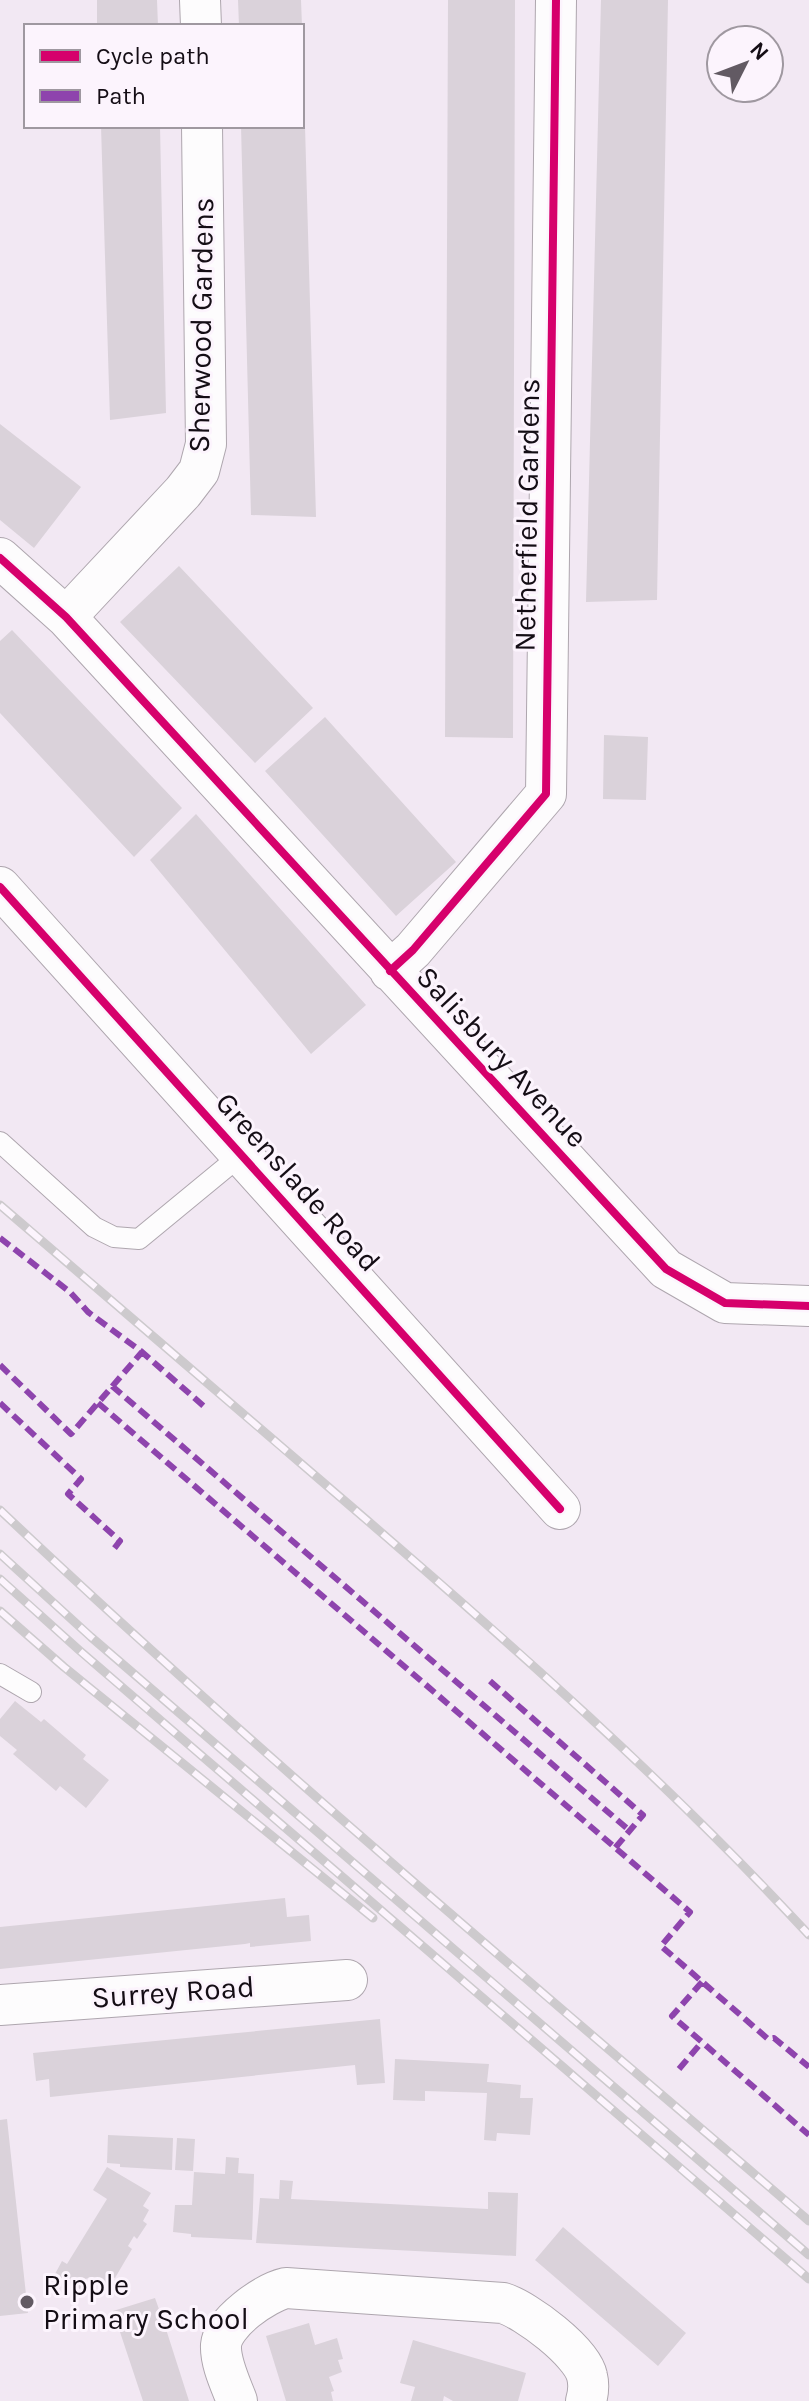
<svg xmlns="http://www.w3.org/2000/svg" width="809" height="2401" font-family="Karla,sans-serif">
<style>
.building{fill:#dad2da}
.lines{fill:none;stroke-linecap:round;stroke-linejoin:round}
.lane-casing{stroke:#aea6ae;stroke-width:22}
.street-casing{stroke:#aea6ae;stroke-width:42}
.lane{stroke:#fdfcfd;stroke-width:20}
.street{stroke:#fdfcfd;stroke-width:40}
.rail-casing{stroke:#cdcacd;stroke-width:9}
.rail{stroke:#fcf4fd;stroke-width:6;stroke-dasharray:18;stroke-linecap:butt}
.quiet{stroke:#8e44ad;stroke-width:6;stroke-dasharray:12 6;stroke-linecap:butt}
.cycleway-casing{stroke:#fcf4fd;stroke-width:13}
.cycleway{stroke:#d6006c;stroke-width:8}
.poi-dot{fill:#625a63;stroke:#fcf4fd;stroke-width:3}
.labels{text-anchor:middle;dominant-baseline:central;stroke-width:6;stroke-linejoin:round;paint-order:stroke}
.street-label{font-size:30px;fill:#140d15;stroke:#fcf4fd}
.poi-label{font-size:30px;fill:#140d15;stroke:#fcf4fd;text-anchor:start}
</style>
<rect width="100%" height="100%" fill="#f2e8f3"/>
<!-- building -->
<path class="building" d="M97,0H157L158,26H97Z
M238,0H301L302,26H239Z
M448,0H515L513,738L445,737Z
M601,0H668L657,600L586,602Z
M101,126H160L166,413L110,420Z
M241,126H305L316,517L251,515Z
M0,424L81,487L34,548L0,520Z
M179,566L313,708L255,763L120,622Z
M12,630L182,808L134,857L0,713V641Z
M325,717L456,862L396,916L265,771Z
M604,735L648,737L646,800L603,799Z
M196,814L366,1005L311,1054L150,860Z
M15,1701L41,1722L44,1719L86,1755L83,1759L109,1780L86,1808L60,1786L56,1791L13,1754L17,1750L0,1736V1719Z
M285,1898L287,1917L309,1915L311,1941L250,1947V1943L245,1944L0,1969V1927Z
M380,2019L385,2083L357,2085L355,2065L50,2097L49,2079L36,2081L33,2053Z
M395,2059L489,2064L487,2082L521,2085L520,2098H533L530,2135L497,2133L496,2141L484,2140L487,2093L425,2091V2101L393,2100Z
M7,2119L28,2313L0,2316V2120Z
M108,2135L173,2138L172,2170L120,2167V2164L107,2163Z
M177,2138L195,2139L193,2171L175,2170Z
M226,2157L239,2158L238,2173L254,2174L252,2240L191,2237V2234L173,2232L175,2205H192L194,2172L225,2174Z
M107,2167L151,2193L143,2206L149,2210L143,2221L147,2224L137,2239L134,2236L128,2246L132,2249L115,2278L111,2276L104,2289L87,2278L80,2289L55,2274L62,2261L67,2264L107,2199L93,2190Z
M280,2180L293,2181L291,2199L488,2209V2192L518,2193L516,2256L256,2243L260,2198L279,2199Z
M563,2227L686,2333L658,2366L535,2260Z
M155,2298L165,2326L189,2401H143L113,2311Z
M309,2323L315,2345L337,2338L343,2359L338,2360L342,2372L329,2377L334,2391L331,2392L333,2401H286L279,2378L266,2336Z
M413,2340L526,2373L518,2401H453L444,2396L443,2401H411L415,2387L400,2383Z"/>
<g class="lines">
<defs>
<path id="lane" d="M0,1142L94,1227L114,1237L139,1239L241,1155
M0,1674L31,1692"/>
<path id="street" d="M200,0L201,26
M0,558L66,617L666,1269L725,1303L809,1306
M66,617L183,492L199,471L206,444L202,126
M0,887L560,1509
M390,971L413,950L546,794L556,0
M0,2005L347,1980
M237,2401C231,2385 220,2363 221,2345C223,2322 265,2293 286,2288L503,2303C526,2310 582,2352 587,2376C589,2384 588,2394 586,2401"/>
</defs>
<!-- lane casing -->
<use href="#lane" class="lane-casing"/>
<!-- street casing -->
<use href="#street" class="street-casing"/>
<!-- lane -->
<use href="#lane" class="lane"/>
<!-- street -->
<use href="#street" class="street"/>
<defs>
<path id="rail" d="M0,1205C118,1306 236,1408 354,1509C512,1645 668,1782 809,1935
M0,1510C261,1757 537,1987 809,2221
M0,1554L91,1637L809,2255
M0,1579L79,1650L809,2279
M0,1611L64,1667L373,1918"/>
</defs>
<!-- rail casing -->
<use href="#rail" class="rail-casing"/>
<!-- rail -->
<use href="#rail" class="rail"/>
<!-- quiet -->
<path class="quiet" d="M0,1238L70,1292L88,1312L142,1352L207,1409
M0,1365L71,1434L142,1352
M112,1386L630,1831
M0,1403L81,1479L68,1494L120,1541L113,1550
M98,1403L690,1912L661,1946L768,2039L774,2038L809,2067
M490,1681L643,1815L615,1848
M702,1982L672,2016L809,2135
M679,2069L702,2042"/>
<defs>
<path id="cycleway" d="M0,558L66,617L666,1269L725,1303L809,1306
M0,887L560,1509
M390,971L413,950L546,794L556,0"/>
</defs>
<!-- cycleway casing -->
<use href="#cycleway" class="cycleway-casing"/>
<!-- cycleway -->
<use href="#cycleway" class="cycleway"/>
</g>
<!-- markers -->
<circle class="poi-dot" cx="27" cy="2302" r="8"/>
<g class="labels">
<!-- street labels -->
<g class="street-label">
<text transform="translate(201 325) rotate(-89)">Sherwood Gardens</text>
<text transform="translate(527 515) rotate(-89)">Netherfield Gardens</text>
<text transform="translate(502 1057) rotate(47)">Salisbury Avenue</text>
<text transform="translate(298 1182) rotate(48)">Greenslade Road</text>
<text transform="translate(173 1992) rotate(-4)">Surrey Road</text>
</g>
<!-- poi labels -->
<g class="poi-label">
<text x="43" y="2285">Ripple<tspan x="43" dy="34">Primary School</tspan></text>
</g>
</g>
<!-- legend -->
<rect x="24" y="24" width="280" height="104" fill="#fcf4fd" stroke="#9f98a0" stroke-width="2"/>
<rect x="40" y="50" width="40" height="12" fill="#d6006c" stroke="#9f98a0" stroke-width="2"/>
<text x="96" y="64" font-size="24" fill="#140d15">Cycle path</text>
<rect x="40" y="90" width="40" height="12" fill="#8e44ad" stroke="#9f98a0" stroke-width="2"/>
<text x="96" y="104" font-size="24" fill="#140d15">Path</text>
<!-- north arrow -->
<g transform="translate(745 64) rotate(48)"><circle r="38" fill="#fcf4fd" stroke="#9f98a0" stroke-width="2"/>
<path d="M0-6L14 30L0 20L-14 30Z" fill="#625a63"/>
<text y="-12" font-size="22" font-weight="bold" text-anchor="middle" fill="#140d15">N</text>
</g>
</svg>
